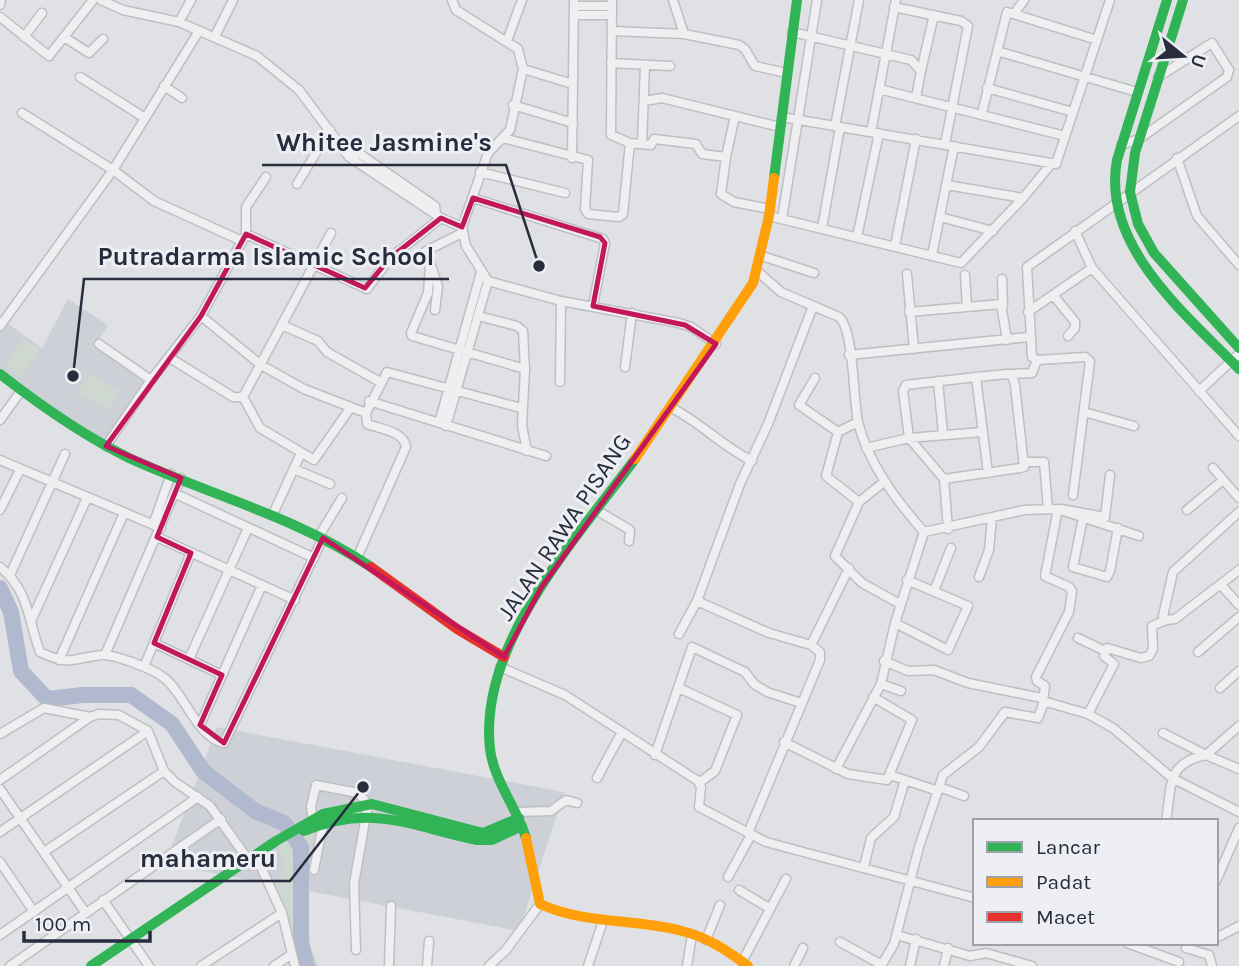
<svg xmlns="http://www.w3.org/2000/svg" width="1239" height="966" font-family="Karla,sans-serif">
<style>
.built{fill:#ced0d7}
.green{fill:#cfd8d0}
.lines{fill:none;stroke-linecap:round;stroke-linejoin:round}
.river{stroke:#b0b9ce;stroke-width:16}
.street-casing{stroke:#bebfc2;stroke-width:11}
.street{stroke:#efeff1;stroke-width:8}
.fast{stroke:#30b455;stroke-width:10}
.slow{stroke:#ff9f0a;stroke-width:10}
.jam{stroke:#e5322d;stroke-width:10}
.marked{fill:none;stroke:#c2185b;stroke-width:5;stroke-linejoin:round}
.labels{text-anchor:middle;dominant-baseline:central;stroke-width:6;stroke-linejoin:round;paint-order:stroke}
.street-label{font-size:24px;fill:#282c3c;stroke:#edeff4}
.leader{fill:none;stroke:#282c3c;stroke-width:2.5}
.callout-dot{fill:#282c3c;stroke:#edeff4;stroke-width:2.5}
.callout-label{font-size:26px;text-anchor:middle;font-weight:bold;fill:#282c3c;stroke:#edeff4;stroke-width:6;stroke-linejoin:round;paint-order:stroke}
</style>
<rect width="100%" height="100%" fill="#e0e1e4"/>
<!-- built -->
<path class="built" d="M68,299L108,325L95,345L147,381L106,445L0,371V327L4,321L42,348Z
M217,727L564,792L519,931L165,864Z"/>
<!-- green -->
<path class="green" d="M24,338L40,349L21,377L5,366Z
M90,374L120,392L108,411L78,393Z
M325,822L314,870L303,874L310,945L319,966H295L272,888L285,871L279,846Z"/>
<g class="lines">
<!-- river -->
<path class="river" d="M0,588L11,612L21,671L47,699L83,695H131L172,724L203,771L255,811L284,823L301,847V943L307,966"/>
<defs>
<path id="street" d="M101,0L123,10L179,22L257,56L299,90L349,157L441,218L462,227
M452,0L456,10L518,49L523,69
M612,0L611,135L630,143L651,145L654,139L696,144L702,154L726,157L721,194L734,202L770,209
M0,5L1,0
M574,6H612
M894,7L961,21L968,26L945,144
M1014,14L1024,0
M574,15H612
M0,17L49,56L93,0
M179,22L191,0
M612,31L684,34L673,0
M792,32L911,60L921,71L916,98
M684,34L739,45L745,49L755,66L787,73
M215,36L233,0
M24,37L42,13
M64,37L89,53L103,39
M507,41L522,0
M997,51L1137,92
M611,63L670,66
M921,71L934,15
M80,77L145,118
M573,84L523,69L510,130L488,153L462,227L466,246L488,281L561,301L679,323L691,327L716,344
M164,86L182,98
M987,88L1073,112
M879,89L1065,136
M644,101L662,98L780,127
M513,105L573,123
M22,113L113,170L154,201L242,241
M982,113L1007,12L1097,40
M782,117L1056,164L1110,0
M835,126L859,0
M871,132L896,0
M503,138L588,160L585,209L588,214L619,217L623,214L630,143
M642,144L645,65
M1121,145L1139,139L1227,77L1229,70L1212,43L1158,77
M344,150L360,154L435,206L436,214
M726,157L735,116
M572,158L574,0
M1177,158L1197,216L1239,265
M480,172L565,193
M297,184L330,130
M947,185L1023,198
M473,198L603,239L605,243L593,306
M769,216L961,263L1023,198L1052,163
M940,217L993,231
M782,219L817,0
M822,228L840,127
M1075,231L1092,268L1239,436
M246,234V207L266,177
M857,237L879,133
M895,246L916,139
M932,255L954,146
M762,256L814,273
M430,265L428,293L411,333L412,336L525,369
M757,271L781,292L839,317C854,329 853,399 858,422C868,463 896,500 924,532L1024,510L1058,509L1139,536
M907,274L914,349
M965,275L967,307
M1002,279L1003,305
M1054,296L1075,322V328L1068,336
M435,310L438,286L426,251L462,233
M909,312L1001,304L1007,340
M1028,312L1092,268
M201,316L261,365L304,389L366,413L387,372L521,408
M478,316L517,326L523,331L525,369L522,425L527,451
M282,325L318,341L327,352L380,382
M0,326L113,170L199,31
M99,344L151,380
M849,355L1029,337
M170,358L233,397H243L331,233
M625,367L632,313
M1010,374L1032,373L1037,360
M815,378L799,405L838,432L858,422
M938,381L943,434
M560,382L561,301
M1199,391L1239,354
M243,397L260,428L314,460L351,407
M369,401L546,456
M672,408C701,423 722,446 752,461
M1084,412L1134,426
M0,420L21,391
M439,423L481,272
M446,426L488,281
M838,432L826,476L859,502
M106,446L151,380L201,316L246,234L367,289L390,258L441,218
M866,448L909,438L982,432
M0,460L161,528
M1024,462H1044L1048,509
M1213,468L1239,498
M294,469L330,484
M944,479L1020,468L1024,467L1015,385L1012,375L1007,374L976,377L988,473
M885,481L859,502L835,556L862,583L900,604
M176,494L314,558
M1073,495L1090,361L1085,357L1038,360L1032,357L1027,267L1239,116
M1058,509L1045,576L1069,587L1072,591L1069,612L1036,677L1037,681L1045,686L1043,701L1088,714L1113,728L1172,778L1239,812
M1061,509L1105,517L1110,475
M0,510L20,470
M1187,510L1223,480
M598,511L630,530L629,541
M1239,512L1173,572L1163,616L1166,620L1175,619L1239,570
M273,514L301,453
M1083,518L1073,567L1107,577L1110,571L1118,528
M153,525L171,474
M948,529L944,479L909,438L903,391L906,385L976,377
M319,536L342,498
M157,537L295,600
M357,558L406,447C404,431 380,429 367,424L366,413
M0,567C29,590 28,620 40,652C71,667 72,658 102,655C114,654 153,669 163,677C185,693 196,737 224,743L323,538
M10,575L65,454
M979,577L989,550L992,518
M907,580L968,606L948,650L895,623L924,532
M1222,586L1239,605
M934,591L951,548
M32,619L87,498
M895,623L881,684L901,691
M679,634L697,601
M1078,638L1105,651
M154,643L222,675
M811,645L769,633L697,601L740,484L768,424L813,306
M1198,652L1239,617
M105,655L181,478
M189,659L248,528
M59,660L124,513
M884,661L908,671L934,670L968,683L1042,698
M144,667L191,553
M500,667L565,695L698,781L701,787L699,807L766,842L975,898
M679,688L737,715L715,771L700,782
M1220,688L1239,671
M1088,714L1114,664L1104,656L1107,648L1141,658L1149,656L1153,649L1152,626L1166,620
M200,725L262,585
M1239,726L1206,755L1239,769
M1163,733L1206,755
M0,734L44,708L90,717
M784,742L848,774L887,780L912,720L873,697
M655,755L692,647L745,672L754,684L767,692L801,703
M836,769L881,684
M890,775L938,791
M597,778L622,732
M0,780L90,717L99,714L119,715L148,731L164,771L175,782L210,806L252,865
M939,787L964,796
M0,789L85,912
M516,812L551,811L566,800L577,803
M313,819L311,807L316,785L358,793L368,804L354,884L356,950
M1166,821C1172,788 1165,763 1206,755
M0,832L148,731
M748,833L820,660V652L811,645L849,568
M44,852L164,771
M256,856L282,913L295,966
M0,862L34,912
M864,867L871,838L894,817L905,780
M314,870L324,819
M728,877L751,835
M1216,881L1239,828
M739,890L769,908
M103,900L149,966
M0,935L198,797
M897,935L970,956L986,953L1032,966
M1216,938L1239,926
M706,940L720,905
M840,942L882,965
M1127,943L1179,962
M1186,948L1209,955L1212,966
M742,962L786,879
M10,966L221,819
M201,966L282,913
M274,966L292,954
M389,966L391,906
M427,966L429,941
M489,966L506,950L540,904
M588,966L602,924
M687,966L692,935
M794,966L803,948
M881,966L894,944L919,847L943,775L979,747L1005,712L1038,718L1044,702
M910,966L916,939
M944,966L948,948"/>
</defs>
<!-- street casing -->
<use href="#street" class="street-casing"/>
<!-- street -->
<use href="#street" class="street"/>
<!-- fast -->
<path class="fast" d="M1167,0L1117,160C1101,246 1186,314 1239,369
M1183,0L1135,153L1130,192L1138,224L1154,253L1239,348
M774,178L797,0
M0,374C41,406 82,435 129,458C210,495 297,517 371,567
M304,831C372,803 410,826 477,840H492L522,826
M526,838C517,808 494,781 490,749C478,644 576,539 635,459
M91,966L276,841L323,814L372,804L483,833L519,818"/>
<!-- slow -->
<path class="slow" d="M635,459L753,283L769,216L774,178
M526,838L540,904C586,925 634,918 682,931C707,937 728,951 748,966"/>
<!-- jam -->
<path class="jam" d="M371,567L457,629L504,657"/>
</g>
<!-- marked area -->
<path class="marked" d="M473,198L600,237L605,243L593,306L685,325L716,344L541,588L504,657L323,538L224,743L200,725L222,675L154,643L191,553L157,537L181,478L106,446L201,316L246,234L365,288L390,258L441,218L462,227Z"/>
<g class="labels">
<!-- street labels -->
<g class="street-label">
<text transform="translate(564 527) rotate(-56)">JALAN RAWA PISANG</text>
</g>
</g>
<!-- callouts -->
<path class="leader" d="M539 266L506 165H262M73 376L84 279H449M363 787L290 881H125"/>
<g class="callout-dot">
<circle cx="539" cy="266" r="7"/>
<circle cx="73" cy="376" r="7"/>
<circle cx="363" cy="787" r="7"/>
</g>
<g class="callout-label">
<text x="384" y="151">Whitee Jasmine's</text>
<text x="266" y="265">Putradarma Islamic School</text>
<text x="208" y="867">mahameru</text>
</g>
<!-- legend -->
<rect x="973" y="819" width="245" height="126" fill="#edeff4" stroke="#9ea1aa" stroke-width="2"/>
<rect x="987" y="842" width="35" height="10" fill="#30b455" stroke="#9ea1aa" stroke-width="2"/>
<text x="1036" y="854" font-size="21" fill="#282c3c">Lancar</text>
<rect x="987" y="877" width="35" height="10" fill="#ff9f0a" stroke="#9ea1aa" stroke-width="2"/>
<text x="1036" y="889" font-size="21" fill="#282c3c">Padat</text>
<rect x="987" y="912" width="35" height="10" fill="#e5322d" stroke="#9ea1aa" stroke-width="2"/>
<text x="1036" y="924" font-size="21" fill="#282c3c">Macet</text>
<!-- north arrow -->
<g transform="translate(1183 56) rotate(108)" stroke="#edeff4" stroke-width="5" paint-order="stroke">
<path d="M0-5L12 26L0 18L-12 26Z" fill="#282c3c"/>
<text y="-10" font-size="19" font-weight="bold" text-anchor="middle" fill="#282c3c">U</text>
</g>
<!-- scale -->
<path d="M24 931v10h126v-10" fill="none" stroke="#282c3c" stroke-width="3.5"/>
<text x="35" y="931" font-size="21" fill="#282c3c" stroke="#edeff4" stroke-width="5" paint-order="stroke">100 m</text>
</svg>
